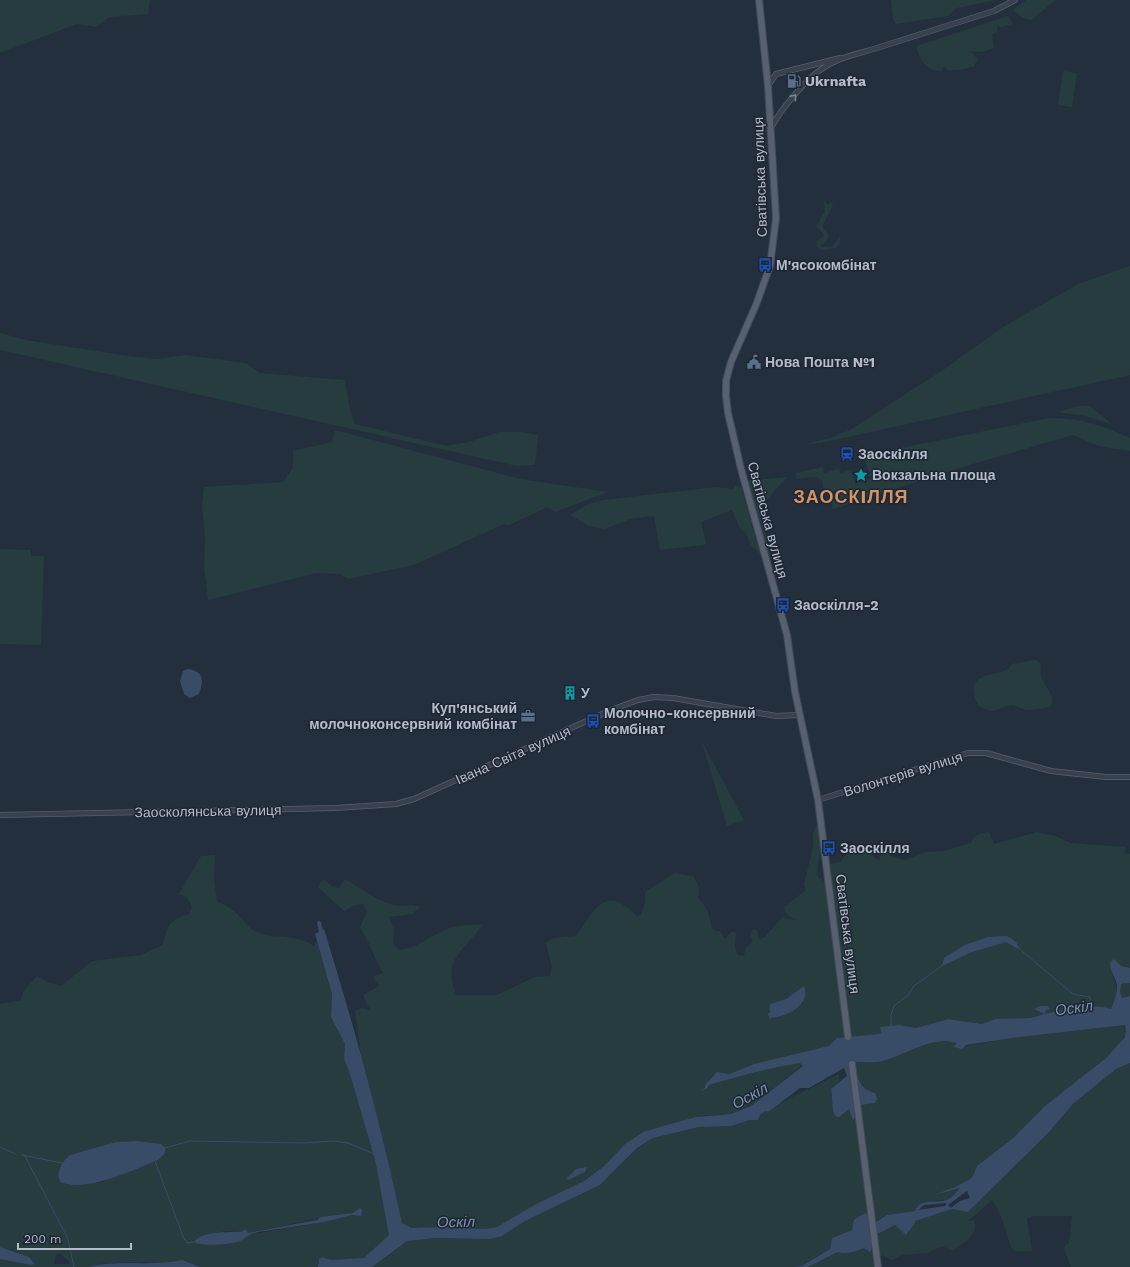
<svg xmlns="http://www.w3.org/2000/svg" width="1130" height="1267" font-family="'Work Sans',sans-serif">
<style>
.green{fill:#263c3f;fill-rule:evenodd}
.water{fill:#394c67;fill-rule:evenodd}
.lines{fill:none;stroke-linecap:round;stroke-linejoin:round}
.stream{stroke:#394c67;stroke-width:1}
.canal{stroke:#394c67;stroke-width:4}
.tertiary-casing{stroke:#565f6c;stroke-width:6}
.primary-casing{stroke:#414a57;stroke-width:8}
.tertiary{stroke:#38414e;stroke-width:4.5}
.primary{stroke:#56606e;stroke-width:6}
.oneway{stroke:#7c8592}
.labels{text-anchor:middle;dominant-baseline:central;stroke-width:3;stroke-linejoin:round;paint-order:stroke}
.poi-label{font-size:14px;font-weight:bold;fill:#b4bcc9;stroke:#1d2633;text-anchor:start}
.street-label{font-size:14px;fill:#b4bcc9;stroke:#1d2633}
.water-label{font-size:15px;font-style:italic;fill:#7c92b1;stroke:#1d2633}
.district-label{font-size:18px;font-weight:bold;letter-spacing:1px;fill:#d59563;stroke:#1d2633}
</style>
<rect width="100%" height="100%" fill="#242f3e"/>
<!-- green -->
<path class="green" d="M0,0H150L148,14L109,17L96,27L77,24L0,53Z
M891,0H996L957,8L948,16L896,24L893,19Z
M1026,0H1056L1031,20L1023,18L1013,10Z
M1008,16L1013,24L1001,27L998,26L997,32L992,34L994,48L983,52L970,51L978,59L974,66L960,70H948L945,66L942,71C927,71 919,60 916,46Z
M1063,71L1077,73L1072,107L1058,105Z
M824,200L828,205L831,202L833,205L822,227L828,233C829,239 826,242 821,245L823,247L833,246L840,236V243L836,248L822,250L816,246L817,241L824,236L823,233L816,227L825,211Z
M1130,266V375L821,443L806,444L830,438L850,430L943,370L1000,329L1078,284Z
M0,333L26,340L128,356L158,359L185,355L246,363L260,373L345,380L350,410L355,424L446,446L469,442L499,432H522L538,435L535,465L517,466L0,350Z
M1079,406H1090L1113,425L1086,416L1058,412Z
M1049,418C1076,417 1106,426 1130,438V451L1098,446L1073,435L959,468L833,509L829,491H824L822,481L817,477L796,479V473L823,467L824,473L839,469L840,473L851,470L855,483L871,479L865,459L891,450Z
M335,430L520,479L608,492L555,512L548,507L509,525L504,524L414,565L348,579L340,574L316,573L208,600L204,566L205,539L202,505L204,487L283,482L293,467V451L332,442Z
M787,477L764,503L762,509L770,558L769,560L746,481Z
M736,485L741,487L760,554L750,544L746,533L739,527L732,510L701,522L706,543L704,545L660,550L654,516L630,519L605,529L589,526L570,515L586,505L603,500L716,487L733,489Z
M0,549L31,550V556H44L41,645L0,644Z
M1036,660C1044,665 1039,670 1041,677C1044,687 1058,696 1050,707C1043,708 1035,710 1028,710C1022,710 1017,705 1011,705C1000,706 998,714 985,709C980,708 977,703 975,698C965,668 1006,679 1012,664Z
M702,742L744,820L727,826Z
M818,822L821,851L817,868L818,877L825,882L839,984L828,870L831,864L840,862C848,852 853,845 866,847L868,853L879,860L882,852L886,850L892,857L905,860L926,852L943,851L971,843C974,834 979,833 989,832L994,844L1037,832L1055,836L1071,843L1126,847L1125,853L1130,854V968L1121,966L1112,974C1118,985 1117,999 1111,1009L1060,1011L1031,1018L995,1019L982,1024L948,1019L916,1028L899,1025L881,1027V1033L878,1034L837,1038L830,1046L754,1064L729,1074H722L714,1078L703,1089L708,1088L709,1085C739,1076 769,1068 800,1063L803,1065L751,1106L731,1114L701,1116L645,1131L626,1143L605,1165L584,1181L537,1204L497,1227L485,1229L452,1227L410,1228L402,1223L383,1139L361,1056L355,1011L362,1008L370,1010L363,995L379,986L373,977L383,973C374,959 370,942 360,927L367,912L363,904L353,906L344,911L318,887L323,879L333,887L339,888L345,879C358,887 378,901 393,905C402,907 411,904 421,907L412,914L389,917L394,930L393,944L399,950C416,949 430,936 445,930C456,925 470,925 482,925C464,952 442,958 456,995H497L535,977L550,976L552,967L546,943L553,938L576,936C595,910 604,883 637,916L641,915L645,903V892L675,873L693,876L699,887L698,898C710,910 708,915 713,930L720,931L725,939L732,931L736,933L735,946L737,955L744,956L745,949L753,941L750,936L752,930H757L759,939L765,937L783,916L786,919L798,920L787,915L784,907L806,890L804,885L813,846V833ZM797,993L784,1014L779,1016L770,1013L773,1003L779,1002Z
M215,855L214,878L217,901C224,905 233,909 238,915C245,921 249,930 259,933C279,940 298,933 315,947V943H317L319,948L332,994L331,1017L345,1044L344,1057L350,1074L374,1154L390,1235L364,1259L331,1260L322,1257L319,1259L318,1267H200L182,1260L170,1263L131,1262L98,1264L88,1267H0V1258L31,1265L35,1263L29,1257L0,1247V1004L21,1000L24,990L37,976L47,982L61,986L92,961L141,955L163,945C167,925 170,920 189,914L192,907L187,897L179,894L201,856ZM137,1141L155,1161L102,1182L67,1185L85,1151L116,1142ZM350,1215L324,1222L248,1235L244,1239L217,1244L201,1236L226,1231L248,1233L320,1218ZM60,1253L70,1263L69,1264H54L56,1255Z
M1122,983H1130V996L1122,998L1120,991Z
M1125,1025L1126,1030L1125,1037L1107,1057L1046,1105L1012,1139L977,1166L973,1176L970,1179L938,1195L961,1188L948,1200L925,1202L915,1211L887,1215L876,1222L861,1105L875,1103V1093C859,1089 857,1077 856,1062C864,1062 872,1064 880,1061C904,1055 931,1036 957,1043L954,1047L956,1048L1011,1038Z
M1130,1063V1267H1071L1064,1249L1066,1245L1069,1243L1072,1216H1032L1027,1219L1032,1251H1015L1011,1248C1008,1237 1000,1208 992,1200L972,1218L969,1219V1221L974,1220C980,1235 963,1242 953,1251L942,1246L927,1253L903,1255L892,1260L879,1254C876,1232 876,1235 895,1225L900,1229L910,1227L915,1223L914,1221L952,1209L968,1212L989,1188L1050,1131L1073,1104L1116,1069Z
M839,1074V1082L831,1089C833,1099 831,1107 835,1116L842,1115L848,1108L854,1120L856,1115L869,1216L853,1225L852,1230L832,1238L830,1249L802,1266L793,1267H372L407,1241L436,1238L490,1239L507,1233L525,1221L600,1185L637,1149L653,1138L699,1127L731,1126L750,1120H758L760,1115L766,1111L768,1112L776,1105Z
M873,1245L874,1267H808L838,1252Z"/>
<!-- water -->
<path class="water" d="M187,669C204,671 204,680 199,694L190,698L184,694L180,681L183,671Z
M324,929C354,1026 381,1124 402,1223L411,1228L441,1227L485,1229L497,1227L536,1204L584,1181L604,1166L626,1143L645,1131L696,1117L731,1114L751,1106L803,1066L800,1063C769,1068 739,1076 709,1085L708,1088L700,1091L705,1088V1085L717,1072L729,1074L754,1064L829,1046L837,1038L878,1034L881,1033L880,1027L899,1025L916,1028L948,1019L982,1024L995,1019L1031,1018L1045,1014L1034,1009L1040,1006H1048L1050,1009L1046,1010L1045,1014C1065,1009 1092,1003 1111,1009C1114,1002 1119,990 1116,981C1114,975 1110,970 1110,963L1114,959L1121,966L1130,968V983H1122L1120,991L1122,998L1130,996V1063L1116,1069L1073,1104L1050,1131L968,1212L952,1209L915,1221V1223L906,1235L895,1225L878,1234L870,1252L864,1248C856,1251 847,1255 838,1252L808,1267H793L802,1266L830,1249L832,1238L852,1230L854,1220L865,1213L876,1222L887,1215L915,1211C921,1196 938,1205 949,1199C953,1197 957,1191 960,1188L932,1196L955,1187L970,1179L973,1176L977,1166L1012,1139L1046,1105L1106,1058L1125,1037L1126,1030L1125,1025L1012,1038L966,1045L962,1049L953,1047L957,1043C930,1035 904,1057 878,1062C870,1063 863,1062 856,1062C856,1076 859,1089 875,1093L877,1099L875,1103L861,1105L853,1121L849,1109L839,1117L835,1116C831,1107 833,1099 831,1089L847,1076L844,1068L809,1088H800L768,1112L766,1111L760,1115L758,1120H750L731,1126L699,1127L653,1138L637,1148L600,1185L525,1221L502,1236L490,1239L436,1238L407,1241L372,1267H318L319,1259L322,1257L331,1260L364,1258L389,1235L375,1160L350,1074L344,1058L345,1044L331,1017L332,994L315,934ZM967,1191L970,1198L960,1201L951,1208L948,1205ZM947,1203L945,1206L918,1210L924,1205Z
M1007,936L1016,942L1020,950L1006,942L972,952L942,966L944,958L965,945L988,937Z
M804,986C812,1005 784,1018 769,1018L768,1014L770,1012V1004L786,999Z
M137,1141L161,1144L165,1148V1153L158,1160C133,1170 86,1193 60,1182L58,1175L62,1163L70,1155L116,1142Z
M587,1167L585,1172L568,1180L567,1178L576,1169Z
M360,1208L362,1210L361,1216L352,1215L324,1222L258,1232C251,1234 249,1235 244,1239C235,1245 203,1247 194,1242C201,1231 229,1232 241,1232L245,1229L248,1233L317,1220L321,1217L353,1213Z
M0,1247L29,1257L35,1264L31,1265L0,1259Z
M182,1260L200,1267H88C119,1259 152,1267 182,1260Z"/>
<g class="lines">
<!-- stream -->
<path class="stream" d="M1016,946L1073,994L1090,997L1091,1007
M891,1026V1015L894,1006L908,995L914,986L943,965
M0,1147L16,1154
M165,1148L190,1141L302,1143L334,1141L348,1143L374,1154
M22,1155L62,1163
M25,1156L68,1239L74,1267
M155,1161L184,1239L188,1243L194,1242"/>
<!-- canal -->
<path class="canal" d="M319,923L322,936"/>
<defs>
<path id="tertiary" d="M768,86L776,74L840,58
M771,128C781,109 805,80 823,68C839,57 862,53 880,47C918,35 956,23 994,11L1015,0
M818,800L968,753H986L1051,771L1106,777H1130
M0,815L336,808L396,804L414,799L611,710L638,700L654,697L673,698L776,716L799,715"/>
<path id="primary" d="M759,0L768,86L776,218L770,266L756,305L731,362L726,381V396L728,413L741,469L787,635L795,692L818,800L848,1037
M852,1064L878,1267"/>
</defs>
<!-- tertiary casing -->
<use href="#tertiary" class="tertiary-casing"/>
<!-- primary casing -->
<use href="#primary" class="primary-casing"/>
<!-- tertiary -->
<use href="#tertiary" class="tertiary"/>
<!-- primary -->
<use href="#primary" class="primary"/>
</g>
<!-- one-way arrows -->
<defs><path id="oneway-chevron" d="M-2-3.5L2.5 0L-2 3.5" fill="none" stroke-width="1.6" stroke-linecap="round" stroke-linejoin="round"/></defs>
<use class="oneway" href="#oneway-chevron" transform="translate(794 97) rotate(-49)"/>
<!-- icons -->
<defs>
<symbol id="fuel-bare" viewBox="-9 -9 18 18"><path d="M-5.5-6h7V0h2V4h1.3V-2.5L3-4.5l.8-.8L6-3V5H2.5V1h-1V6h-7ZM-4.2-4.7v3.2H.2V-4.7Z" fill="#5c6f8a" stroke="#1d2633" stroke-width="2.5" paint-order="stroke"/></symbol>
<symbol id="bus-bare" viewBox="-9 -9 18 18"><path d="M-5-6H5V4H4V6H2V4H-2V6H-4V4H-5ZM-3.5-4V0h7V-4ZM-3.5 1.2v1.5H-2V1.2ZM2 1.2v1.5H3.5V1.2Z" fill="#1a4fb4" stroke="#1d2633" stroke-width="2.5" paint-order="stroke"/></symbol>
<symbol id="civic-bare" viewBox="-9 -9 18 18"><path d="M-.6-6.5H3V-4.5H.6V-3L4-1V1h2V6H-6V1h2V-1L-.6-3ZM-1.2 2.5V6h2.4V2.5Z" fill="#5c6f8a" stroke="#1d2633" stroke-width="2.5" paint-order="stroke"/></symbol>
<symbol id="station-bare" viewBox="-9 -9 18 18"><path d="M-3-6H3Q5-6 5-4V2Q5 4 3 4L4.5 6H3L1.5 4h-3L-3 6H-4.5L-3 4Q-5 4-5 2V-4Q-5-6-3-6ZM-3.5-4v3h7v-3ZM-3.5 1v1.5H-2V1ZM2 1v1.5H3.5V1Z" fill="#1a4fb4" stroke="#1d2633" stroke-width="2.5" paint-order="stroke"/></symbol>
<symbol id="sight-bare" viewBox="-9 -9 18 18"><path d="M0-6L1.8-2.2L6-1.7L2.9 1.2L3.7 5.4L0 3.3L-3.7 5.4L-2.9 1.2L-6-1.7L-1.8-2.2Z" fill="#0f9aa8" stroke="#1d2633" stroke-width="2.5" paint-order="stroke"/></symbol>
<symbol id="building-bare" viewBox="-9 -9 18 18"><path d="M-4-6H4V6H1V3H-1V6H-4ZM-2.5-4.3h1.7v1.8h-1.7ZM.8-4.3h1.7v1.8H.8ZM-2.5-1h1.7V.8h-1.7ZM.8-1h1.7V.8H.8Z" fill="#0f9aa8" stroke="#1d2633" stroke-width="2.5" paint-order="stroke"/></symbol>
<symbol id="office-bare" viewBox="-9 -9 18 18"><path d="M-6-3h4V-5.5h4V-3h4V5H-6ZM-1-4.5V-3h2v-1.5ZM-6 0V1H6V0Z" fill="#5c6f8a" stroke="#1d2633" stroke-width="2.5" paint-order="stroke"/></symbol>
</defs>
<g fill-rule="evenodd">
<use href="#fuel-bare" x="784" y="71" width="20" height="20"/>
<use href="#bus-bare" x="755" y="255" width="20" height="20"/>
<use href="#civic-bare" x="744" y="352" width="20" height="20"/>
<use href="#station-bare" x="837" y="444" width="20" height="20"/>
<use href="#sight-bare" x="851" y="465" width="20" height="20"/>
<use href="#bus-bare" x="773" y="595" width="20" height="20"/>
<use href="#building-bare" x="560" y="683" width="20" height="20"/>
<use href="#office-bare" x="518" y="706" width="20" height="20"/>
<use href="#bus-bare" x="583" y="711" width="20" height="20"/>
<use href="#bus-bare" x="819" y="838" width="20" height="20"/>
</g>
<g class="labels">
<!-- poi labels -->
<g class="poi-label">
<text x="805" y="81">Ukrnafta</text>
<text x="776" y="265">М'ясокомбінат</text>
<text x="765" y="362">Нова Пошта №1</text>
<text x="858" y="454">Заоскiлля</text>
<text x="872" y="475">Вокзальна площа</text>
<text x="794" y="605">Заоскілля-2</text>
<text x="581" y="693">У</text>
<text x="517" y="708" text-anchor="end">Куп'янський<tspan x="517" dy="16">молочноконсервний комбінат</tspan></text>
<text x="604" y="713">Молочно-консервний<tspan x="604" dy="16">комбінат</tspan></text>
<text x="840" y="848">Заоскілля</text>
</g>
<!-- street labels -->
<g class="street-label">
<text transform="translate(760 177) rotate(-92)">Сватівська вулиця</text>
<text transform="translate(768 520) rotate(75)">Сватівська вулиця</text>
<text transform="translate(513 755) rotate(-24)">Івана Світа вулиця</text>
<text transform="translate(903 774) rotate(-17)">Волонтерів вулиця</text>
<text transform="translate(208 811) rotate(-1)">Заосколянська вулиця</text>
<text transform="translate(848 934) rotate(83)">Сватівська вулиця</text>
</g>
<!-- water labels -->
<g class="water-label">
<text transform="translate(1074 1008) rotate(-8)">Оскіл</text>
<text transform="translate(750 1096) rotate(-29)">Оскіл</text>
<text transform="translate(456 1222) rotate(-1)">Оскіл</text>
</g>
<!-- district labels -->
<g class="district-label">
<text x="851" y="496">ЗАОСКIЛЛЯ</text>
</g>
</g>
<!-- scale -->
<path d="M18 1243v6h113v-6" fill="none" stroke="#b4bcc9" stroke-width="2"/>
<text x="24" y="1243" font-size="12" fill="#b4bcc9" stroke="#1d2633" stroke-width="3" paint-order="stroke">200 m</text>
</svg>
